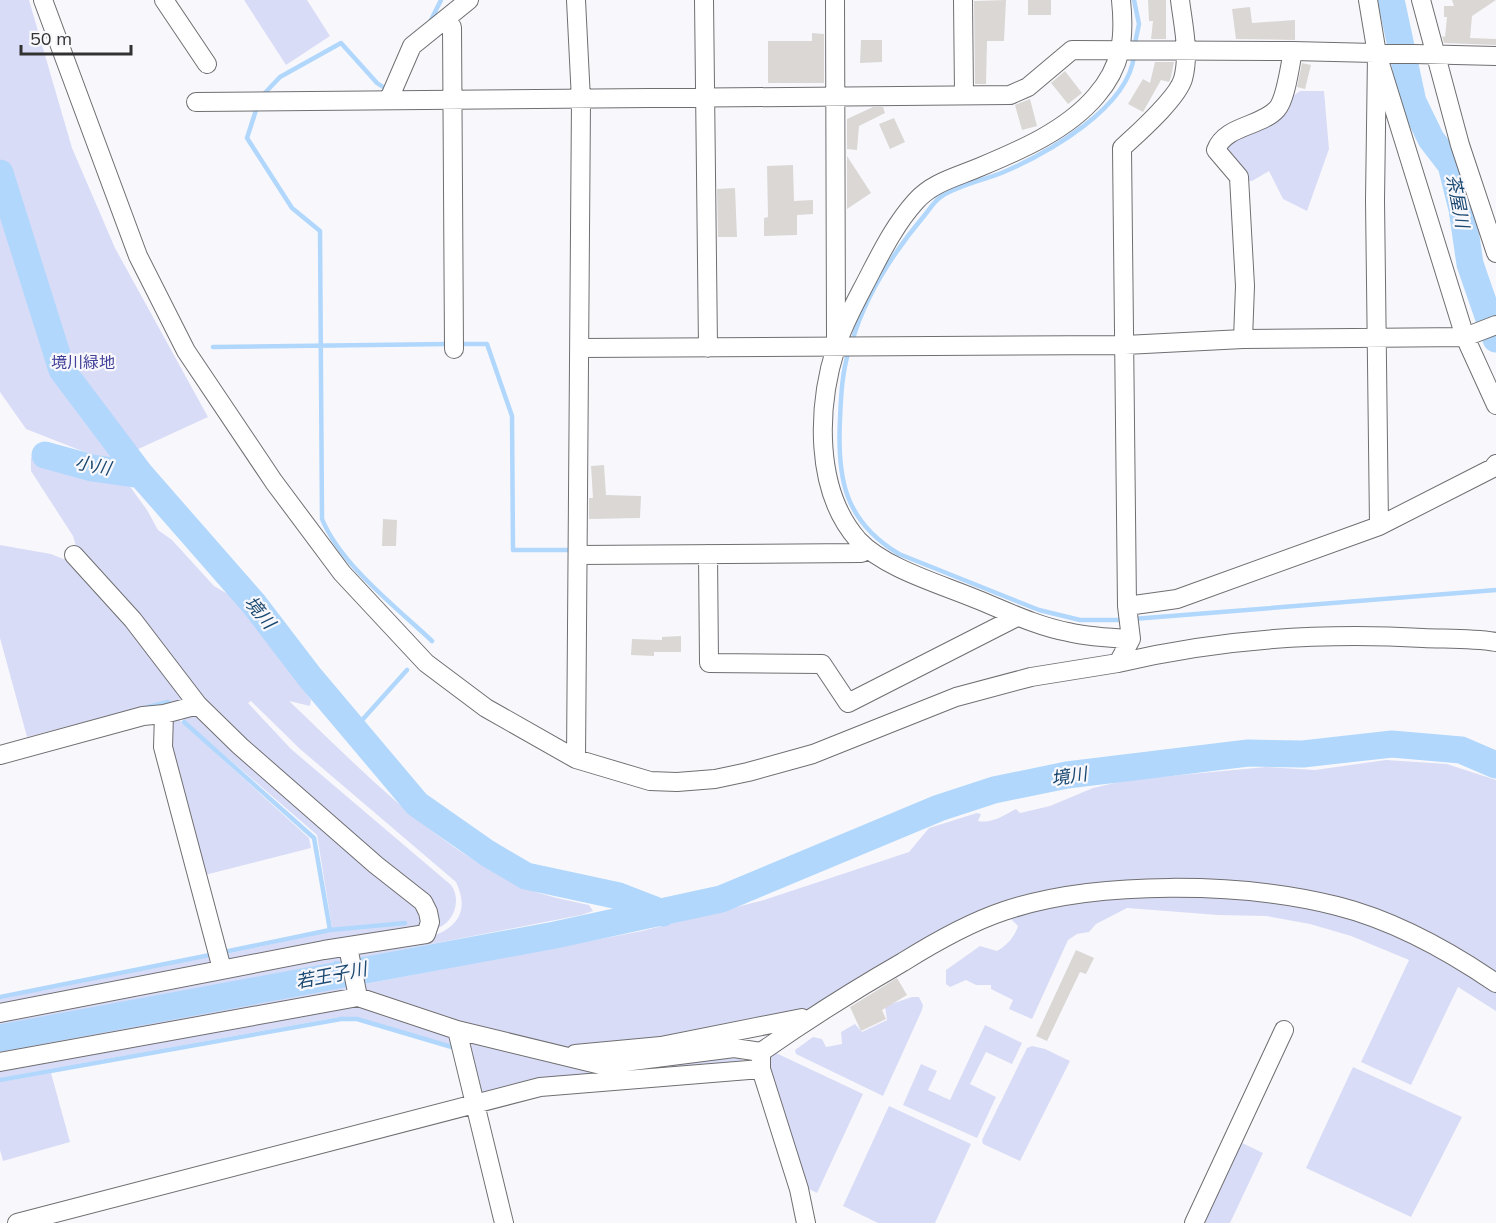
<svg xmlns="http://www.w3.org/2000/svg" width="1496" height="1223" font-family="Mulish,'Noto Sans JP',sans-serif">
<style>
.green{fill:#d9dcf6}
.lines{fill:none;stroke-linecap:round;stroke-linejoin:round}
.stream{stroke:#b1d7fd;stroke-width:4.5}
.river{stroke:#b1d7fd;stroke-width:27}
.building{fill:#dad7d5}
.minor-casing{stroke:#6f6f72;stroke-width:20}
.minor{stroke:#fff;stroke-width:18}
.labels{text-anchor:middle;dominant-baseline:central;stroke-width:4.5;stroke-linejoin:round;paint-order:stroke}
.park-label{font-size:16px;fill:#43419a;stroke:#f8f8fc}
.water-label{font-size:18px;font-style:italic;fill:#1b4971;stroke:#f8f8fc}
</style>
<rect width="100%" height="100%" fill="#f8f8fc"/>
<!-- green -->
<path class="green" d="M0,0H29L72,148L115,248L208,417L110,462L26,429L0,392Z
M244,0H307L330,36L286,65Z
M1300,91H1324L1329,149L1307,211L1283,199L1269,171L1252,181L1244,180L1222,145Z
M31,457L42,462L123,477L147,510L158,530L172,540L214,586L245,604L311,700L310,706L289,701C361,769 432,845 523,887C543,896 567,900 589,905L593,911L581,915L355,959L357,949C395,943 485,944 456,882L300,749L251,701L248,703L291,749L451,885C463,901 452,928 432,929L434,915L225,724L123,598L78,553L73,536L31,471Z
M0,545L51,554L71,562L187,694L185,703L174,706L168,700L27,737L0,638Z
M190,709L425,914L419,930L227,963L222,955L328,932L405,924L406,921L332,928L317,835L185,721L179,713Z
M174,715L309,838L311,848L201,876L166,744Z
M1386,760L1447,764L1496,780V977L1461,954L1282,891L1011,903L814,1010L740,1026L580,1050L517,1041L363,992L360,985L642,931L764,900L909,852L929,828L977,813L981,814L978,821C992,824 1004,815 1016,809L1020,813L1050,806L1093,788L1127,780L1266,767L1315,770Z
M1094,896L1263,897L1375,923L1496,989V1011L1458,987L1411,1085L1361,1062L1409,960L1351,936L1310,924L1266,916L1218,915L1127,908L1096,924L1089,932L1077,934L1068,940L1032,1019L1009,1009L1013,1000L991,989V985H976L966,980L950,987L946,984V970L980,946L997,951C1007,945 1014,938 1018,926L1008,916Z
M343,951L346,962L0,1025V1017Z
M215,956L217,962L0,1009V999Z
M351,986L352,991L0,1057V1051Z
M912,997H919L923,1005L922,1010L883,1096L796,1054L795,1050L813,1037L822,1039L826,1047L842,1044L841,1032L855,1024L862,1032L887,1020L885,1006Z
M349,1003L450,1036L457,1047L357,1017H339L0,1078V1067Z
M985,1025L1022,1043L1012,1064L986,1052L970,1084L996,1097L977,1138L903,1105L921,1064L937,1071L928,1090L950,1100Z
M466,1035L520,1051L738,1056L742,1059L741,1063L483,1096Z
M1032,1046L1045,1049L1070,1061L1020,1161L983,1144L982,1140L1027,1048Z
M776,1053L863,1094L817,1193L803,1186L766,1064L768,1057Z
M1353,1067L1462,1117L1411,1217L1306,1168Z
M51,1073L70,1142L3,1161L0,1150V1082Z
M889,1106L971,1144L935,1223H878L843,1206Z
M1238,1141L1263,1153L1230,1223H1198Z"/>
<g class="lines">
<!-- stream -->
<path class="stream" d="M1134,0L1139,24L1134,48
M430,22L441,0
M262,96L280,77L341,43L377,83L389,91
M257,107L247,138L292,208L320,231L322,519C341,565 396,607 432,641
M852,342C865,296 893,253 924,216C929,210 935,200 942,196C961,184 986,180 1006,171C1049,152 1128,108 1134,56
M457,344H487L512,416L513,550H574
M213,347L449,344
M849,350C842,373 841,395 840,419C837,478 844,521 899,554L1039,610L1080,620H1124
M1133,619L1496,590
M148,707L168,702L170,704
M184,722L314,838L330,930
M355,728L407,670
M224,952L330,930L405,923
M336,963L338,975
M0,997L210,955
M0,1080L341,1019H357L455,1048"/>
<!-- river -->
<path class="river" d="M1391,0L1413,102L1431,139L1451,165L1462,209L1470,264L1496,339
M0,173L62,370L141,475L254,604L309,676L417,804L487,853L526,876L619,896L663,913
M45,455L92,468L141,475
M0,1038L555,935L721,899L939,808L994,790L1067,775L1248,753L1303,754L1392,744L1461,750L1496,765"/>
</g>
<!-- building -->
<path class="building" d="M1006,0L1004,41H987L986,84H975L974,1Z
M1028,0H1051V15H1028Z
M1148,0H1166V39H1151L1153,21H1149Z
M1452,0H1496L1472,16L1470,38L1496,39V45L1444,43L1442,36L1445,37L1447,17H1444V6H1454Z
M1250,7L1252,23L1295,20V40L1236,39L1232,9Z
M812,33L824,34V83H768V41H812Z
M861,40H882V62L860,63Z
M1155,62H1174L1171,77L1169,82L1161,80L1143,112L1128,104L1143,79L1150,83Z
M1302,63L1311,65L1305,89L1297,87Z
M1065,71L1082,93L1068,104L1051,83Z
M1030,99L1037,126L1022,130L1015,105Z
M873,107H883L885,113L859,126L857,150L847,149V119Z
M894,118L905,142L890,149L879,124Z
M847,156L871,193L847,209Z
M793,165L794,201L813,200V214L797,215V235L764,236V218L768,217L767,166Z
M735,188L737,237H718L717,189Z
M604,465L606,495L641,496L640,518L589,519V498H593L591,466Z
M383,519L397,520L396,546H382Z
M681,636V652H654V656L631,655L632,639L662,640V637Z
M1076,950L1094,958L1086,974L1080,972L1047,1041L1036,1036Z
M897,978L907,995L882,1010L886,1019L861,1031L850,1007Z"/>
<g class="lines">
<defs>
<path id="minor" d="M43,0L138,256L186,351L274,482L342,573L426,663L486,708L576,759L650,781L677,782L715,779L748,772L813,754L956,697L1031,677L1118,663L1131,639L1127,606L1122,148C1138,133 1177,99 1183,79C1190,53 1183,25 1180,0
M164,0L207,64
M576,0L581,100L576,759
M704,0L708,348
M835,0L836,338
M963,0L964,93
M1121,0C1125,38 1122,66 1096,96C1067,130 1021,150 980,167C957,177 933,182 916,201C897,222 884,247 871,272C859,296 844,321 836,347C817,407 814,490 858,540C884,568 940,584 976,599C1006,611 1036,626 1068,632C1089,637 1110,638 1131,639
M1368,0L1377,54L1465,337L1496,405
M1421,0L1460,145L1496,253
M452,27L454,349
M1377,54L1375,200L1379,526
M389,99L412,46L469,0
M196,102L1010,95L1028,87L1072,50L1293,51L1496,56
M1243,339L1245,286L1239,177L1216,150C1225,125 1261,127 1277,109C1286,99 1290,65 1293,51
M581,348L1125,345L1243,339L1465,337L1496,325
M708,554L709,663L822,664L848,703L1017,617
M578,555L861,553L868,550
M1127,606L1177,599L1379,526L1493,468L1496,464
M1118,663C1219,639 1319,632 1423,638C1447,639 1472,638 1496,642
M164,714L163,747L222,969
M0,755L143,716L164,714L198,705
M348,947L358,997L457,1030L504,1223
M0,1013L324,950L426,934L430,922L428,912L423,902L376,865L240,746L198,705L133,620L74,555
M457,1030L601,1065L734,1048L761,1052C807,1020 854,990 903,962C935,942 968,923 1004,911C1096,880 1243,882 1337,906C1393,920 1449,951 1496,983
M575,1054L661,1046L802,1018
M761,1057V1069L799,1189L806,1223
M0,1062L358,997
M17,1223L540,1087L761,1069
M1194,1223L1284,1030"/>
</defs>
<!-- minor casing -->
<use href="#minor" class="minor-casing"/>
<!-- minor -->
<use href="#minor" class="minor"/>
</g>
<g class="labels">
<!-- park labels -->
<g class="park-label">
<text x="83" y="362">境川緑地</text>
</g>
<!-- water labels -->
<g class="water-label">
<text transform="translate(1458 201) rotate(79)">茶屋川</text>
<text transform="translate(93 465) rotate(11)">小川</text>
<text transform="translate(260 612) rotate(50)">境川</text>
<text transform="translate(1069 776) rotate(-9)">境川</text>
<text transform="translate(331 975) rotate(-11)">若王子川</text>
</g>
</g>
<!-- scale -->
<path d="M21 45v9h110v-9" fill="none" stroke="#323233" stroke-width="3"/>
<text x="30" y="45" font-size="18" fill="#323233" stroke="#f8f8fc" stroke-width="4.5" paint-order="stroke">50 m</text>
</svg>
